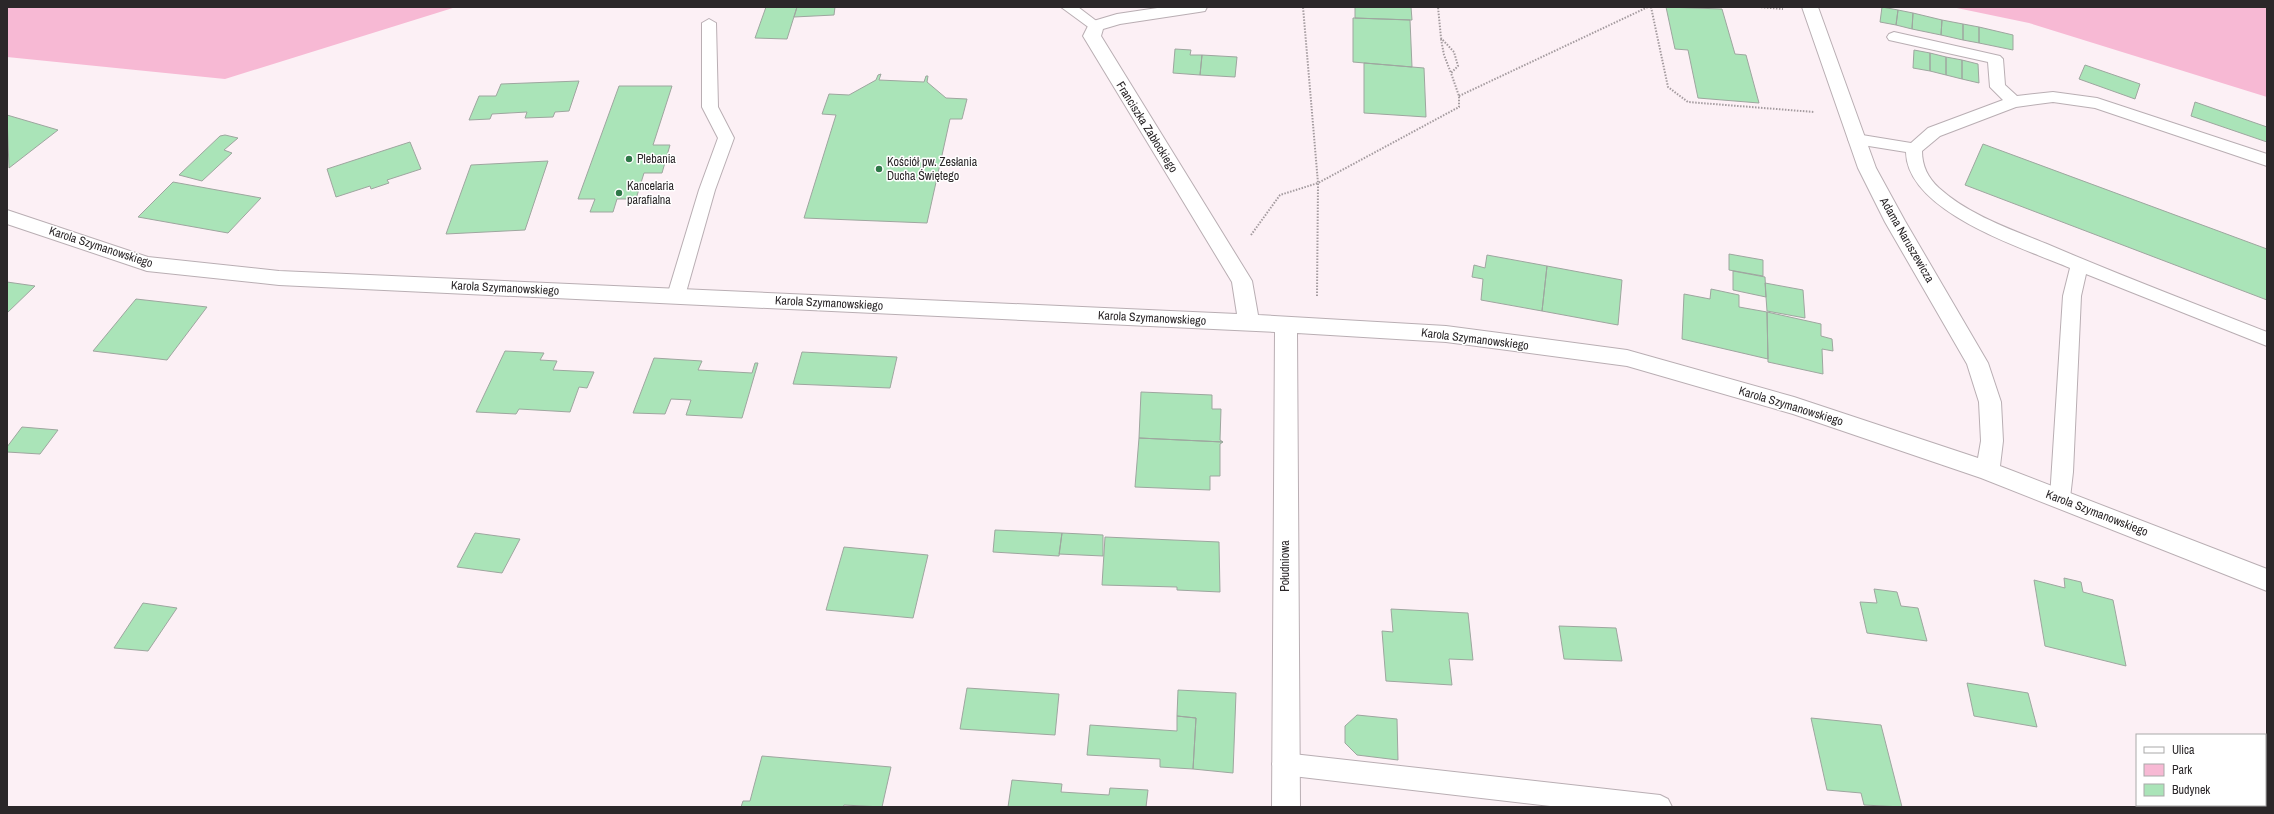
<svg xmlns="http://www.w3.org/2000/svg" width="2274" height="814" font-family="'Archivo Narrow',sans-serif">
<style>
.green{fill:#f7b9d4}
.building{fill:#aae4b8;stroke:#9ea69f}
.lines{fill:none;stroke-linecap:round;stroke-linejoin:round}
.lane-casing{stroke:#b9aeb3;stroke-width:2}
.street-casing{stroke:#b9aeb3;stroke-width:2}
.path{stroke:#a49b9f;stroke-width:2;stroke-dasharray:1.5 1.5;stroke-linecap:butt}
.lane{fill:#fff;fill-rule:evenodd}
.street{fill:#fff;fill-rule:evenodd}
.poi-dot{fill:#2e7847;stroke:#fff;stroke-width:1.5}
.labels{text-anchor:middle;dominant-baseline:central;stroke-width:3;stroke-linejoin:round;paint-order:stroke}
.street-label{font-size:12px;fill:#2b2729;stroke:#fff}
.poi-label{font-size:12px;fill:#2b2729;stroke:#fff;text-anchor:start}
</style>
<rect width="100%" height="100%" fill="#fcf0f5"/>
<!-- green -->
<path class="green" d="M7,7H456L225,79L7,57Z
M1952,7H2267V97L2029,23Z"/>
<!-- building -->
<path class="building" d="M766,7H797L787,39L755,38Z
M797,7H835L834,15L794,17Z
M1355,7H1411L1412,20L1355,18Z
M1666,7L1722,9L1735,54L1746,55L1759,103L1698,98L1688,50L1675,49Z
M1882,7L1898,10L1896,25L1880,22Z
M1898,10L1913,13L1912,29L1896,25Z
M1913,13L1942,20L1941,35L1912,29Z
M1353,18L1410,20L1412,67L1353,62Z
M1942,20L1963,24V40L1941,35Z
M1963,24L1979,27V43L1963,40Z
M1979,27L2013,35V50L1979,43Z
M1175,49L1191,50L1190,55H1202L1200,75L1173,73Z
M1914,50L1930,53V71L1913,68Z
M1930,53L1946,57V75L1930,71Z
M1202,55L1237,57L1235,77L1200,75Z
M1946,57L1962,60V79L1946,75Z
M1962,60L1978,64L1979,83L1962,79Z
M1364,63L1424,68L1426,117L1364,113Z
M2085,65L2140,84L2135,99L2079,79Z
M881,74L879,80L924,82L926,76H928L927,82L946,98L967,99L962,119H950L927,223L804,218L836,115L822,114L829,94L849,95L876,80L878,75Z
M579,81L569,111L555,112L553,117L525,118L527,112L492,114L490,119L469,120L479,96H496L501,84Z
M619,86H672L653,145H670L662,173H644L636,199H617L613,212H590L595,199H578Z
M2195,102L2267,127V142L2191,116Z
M7,115L58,130L9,168Z
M225,135L238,138L224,150L232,153L202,181L179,175L220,136Z
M410,142L421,169L387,180L389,183L371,189L370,186L336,197L327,169Z
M1983,144L2267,249V300L1965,185Z
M548,161L525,230L446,234L471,165Z
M173,182L261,198L228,233L138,217Z
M1729,254L1763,260V276L1729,270Z
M1487,255L1547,266L1542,311L1481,300L1483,279L1472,277L1474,265L1485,268Z
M1547,266L1622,280L1618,325L1542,311Z
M1733,271L1765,277L1766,297L1733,290Z
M7,282L35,286L7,313Z
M1765,283L1803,290L1805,318L1767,311Z
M1711,289L1739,295V307L1767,312L1768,359L1682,339L1684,294L1710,299Z
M136,299L207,307L167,360L93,351Z
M1767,312L1821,324V336L1832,339L1833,351L1822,349L1823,374L1768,362Z
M505,351L544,353L540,360L557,361L553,370L594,372L587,388L579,387L570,412L519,409L516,414L476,412Z
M802,352L897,357L890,388L793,384Z
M654,358L702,361L698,370L752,373L755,363H758L742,418L686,415L691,400L671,399L665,414L633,413Z
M1141,392L1212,395V409H1221L1220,440L1223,442L1139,438Z
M22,427L58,430L40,454L7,452V447Z
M1139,438L1223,442L1220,444V476H1210V490L1135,487Z
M995,530L1062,533L1059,556L993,552Z
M475,533L520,539L502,573L457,567Z
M1062,533L1103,535V556L1059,554Z
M1105,537L1219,542L1220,592L1177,590V587L1102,585Z
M844,547L928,555L913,618L826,610Z
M2064,578L2081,582L2083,592L2113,600L2126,666L2045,646L2034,580L2065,588Z
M1874,589L1897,592L1901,606L1918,608L1927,641L1867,633L1860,602L1877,603Z
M143,603L177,608L148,651L114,648Z
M1391,609L1468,613L1473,660L1449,659L1452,685L1386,681L1382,631L1393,632Z
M1559,626L1616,628L1622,661L1564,659Z
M1967,683L2028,693L2037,727L1974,716Z
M967,688L1059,694L1055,735L960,729Z
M1178,690L1236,693L1233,773L1193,769L1196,718L1177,716Z
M1357,715L1397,719L1398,760L1357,755L1345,743V726Z
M1177,716L1196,718L1193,769L1160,767V759L1087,755L1090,725L1177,731Z
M1811,718L1881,725L1902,807L1864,805L1861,793L1827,790Z
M762,756L891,767L882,807L844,805L843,807H741L743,801H750Z
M1012,780L1062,784L1061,792L1109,795L1110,788L1148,790L1146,807H1008Z"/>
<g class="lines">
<defs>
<path id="lane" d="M1061,7H1078L1103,26L1101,29H1091Z
M709,19L716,23L718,107L734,138L715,190L685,296L682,301L676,303L670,301L667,296L699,190L718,138L702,107V23Z
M1894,32L2000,56L2003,59L2005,85L2017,96L2053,92L2097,98L2267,154V166L2095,108L2053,102L2016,107L1940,136L1922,151C1922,166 1928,178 1939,188C1969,215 2010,229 2047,244C2119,275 2193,303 2267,332V346L2086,274L2081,296L2073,472L2070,498L2067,504L2060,506L2053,504L2050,498L2063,296L2070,268C2023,248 1907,212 1906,152L1850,143L1848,139L1850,135L1856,134L1911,143L1928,128L2003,100L1990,87L1988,62L1889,40L1887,37L1889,34Z
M1284,753L1660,795L1668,799L1672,807H1559L1284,775L1276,772L1272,764L1276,756Z"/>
<path id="street" d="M1164,7H1207L1205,11L1199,12L1120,24L1103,29L1101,36L1249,276L1252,281L1258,315L1446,326L1627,350L1794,397L1978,458L1981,441L1979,402L1967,364L1885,222L1858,168L1802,7H1818L1876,168L1905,221L1988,363L2001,402L2003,441L2000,466L2267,569V591L1981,478L1793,414L1627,366L1446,342L1297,333L1300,807H1272L1275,332L279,285L147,271L7,224V210L148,257L279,271L1237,314L1232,282L1083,36L1090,22L1117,14Z"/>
</defs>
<!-- lane casing -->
<use href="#lane" class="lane-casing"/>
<!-- street casing -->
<use href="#street" class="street-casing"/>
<!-- path -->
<path class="path" d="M1651,7L1668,87L1688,102L1814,112
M1758,7L1783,9
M1441,39L1444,55L1451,73
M1459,96L1648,7
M1251,235L1280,195L1318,183L1303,7
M1317,296L1318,183L1459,107V96L1451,73L1458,66L1454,52L1441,38L1438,7"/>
<!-- lane -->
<use href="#lane" class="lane"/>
<!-- street -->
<use href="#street" class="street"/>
</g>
<!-- markers -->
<g class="poi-dot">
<circle cx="629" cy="159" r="4"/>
<circle cx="879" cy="169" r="4"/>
<circle cx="619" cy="193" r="4"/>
</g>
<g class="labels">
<!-- street labels -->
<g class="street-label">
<text transform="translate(1147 127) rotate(58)">Franciszka Zabłockiego</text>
<text transform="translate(1907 240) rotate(60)">Adama Naruszewicza</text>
<text transform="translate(101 247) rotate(18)">Karola Szymanowskiego</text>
<text transform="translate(505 288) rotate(3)">Karola Szymanowskiego</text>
<text transform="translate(829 303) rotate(3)">Karola Szymanowskiego</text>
<text transform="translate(1152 318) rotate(3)">Karola Szymanowskiego</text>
<text transform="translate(1475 339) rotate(7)">Karola Szymanowskiego</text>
<text transform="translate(1791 406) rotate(17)">Karola Szymanowskiego</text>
<text transform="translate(2097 513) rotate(21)">Karola Szymanowskiego</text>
<text transform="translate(1285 566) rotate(-90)">Południowa</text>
</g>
<!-- poi labels -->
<g class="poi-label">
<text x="637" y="159">Plebania</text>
<text x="887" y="162">Kościół pw. Zesłania<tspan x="887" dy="14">Ducha Świętego</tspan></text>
<text x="627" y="186">Kancelaria<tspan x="627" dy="14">parafialna</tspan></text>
</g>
</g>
<!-- border -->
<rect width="2274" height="814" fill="none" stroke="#2b2729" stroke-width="16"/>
<!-- legend -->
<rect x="2136" y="734" width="130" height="72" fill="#ffffff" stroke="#aaa9a9"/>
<rect x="2144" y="747" width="20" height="6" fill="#ffffff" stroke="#aaa9a9"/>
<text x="2172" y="754" font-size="12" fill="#2b2729">Ulica</text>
<rect x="2144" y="764" width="20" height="12" fill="#f7b9d4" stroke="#aaa9a9"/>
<text x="2172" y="774" font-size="12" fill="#2b2729">Park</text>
<rect x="2144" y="784" width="20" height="12" fill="#aae4b8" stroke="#aaa9a9"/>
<text x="2172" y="794" font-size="12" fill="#2b2729">Budynek</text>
</svg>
